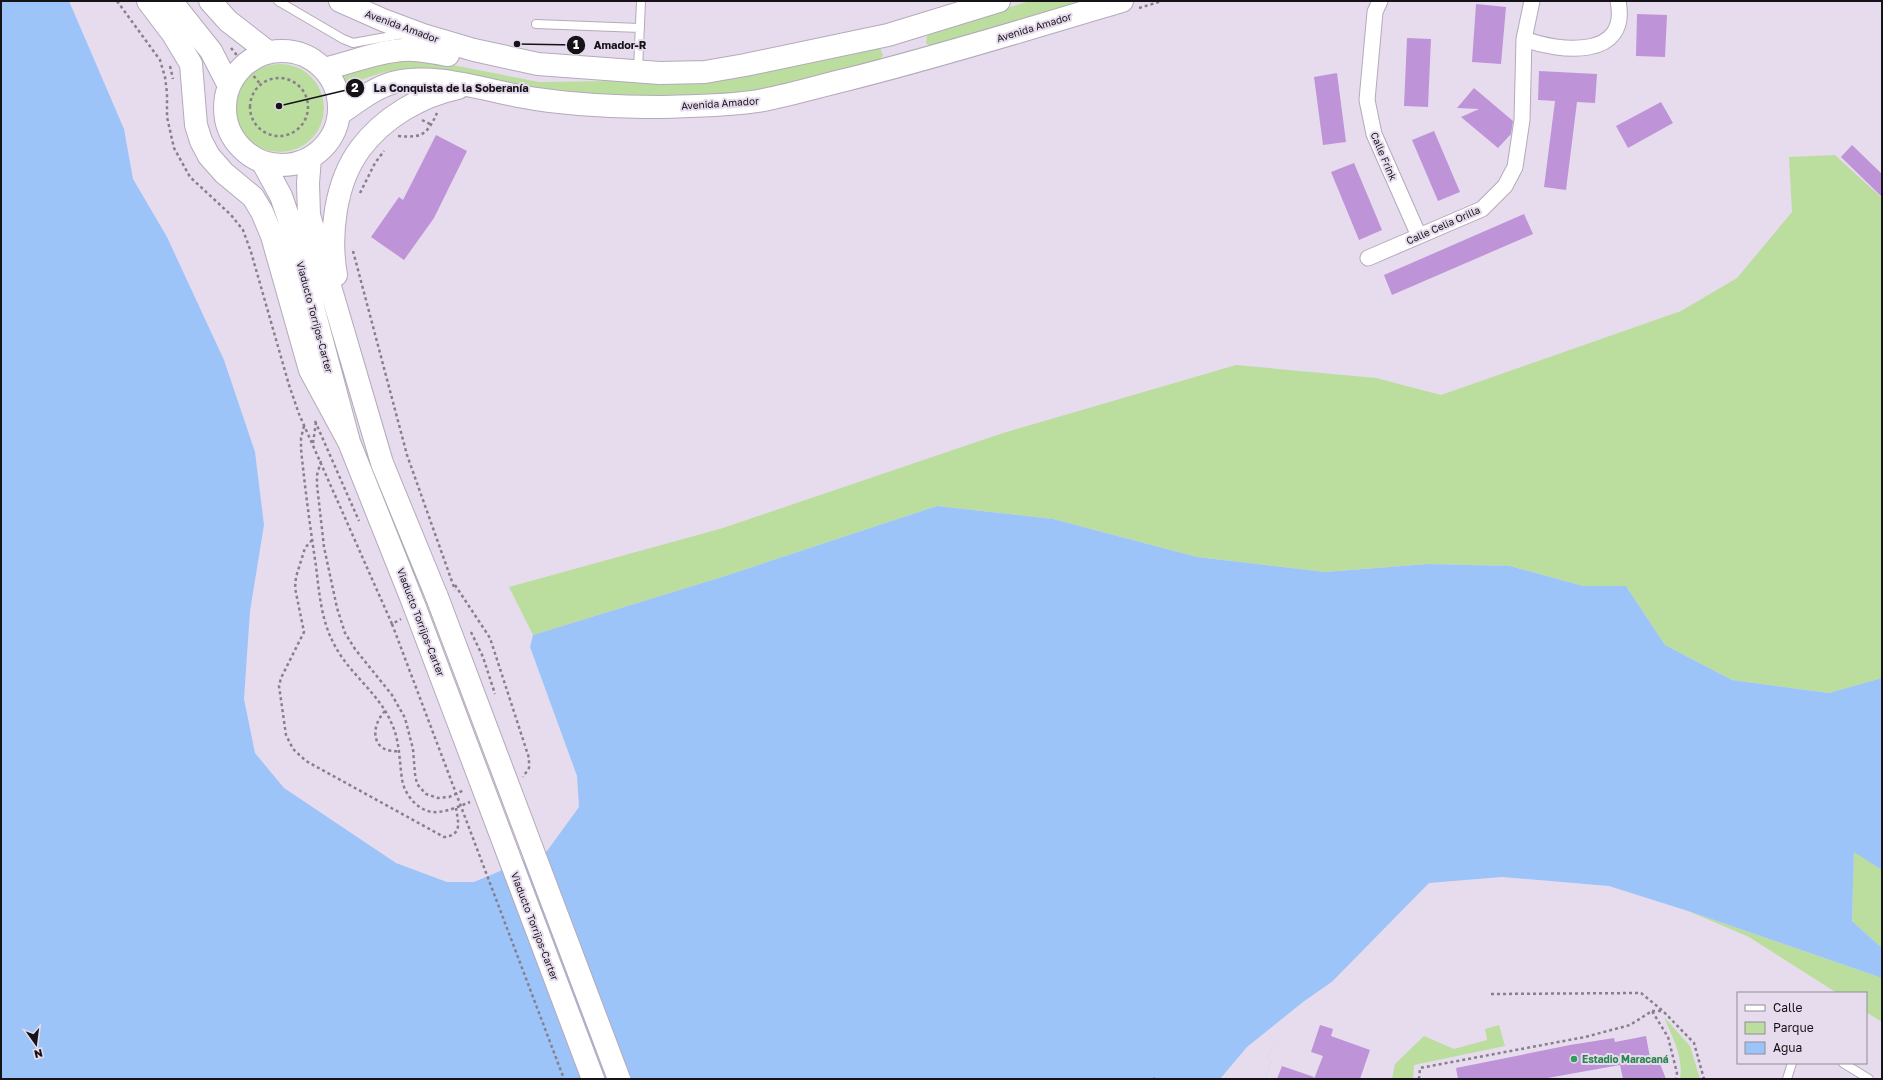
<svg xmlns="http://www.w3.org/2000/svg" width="1883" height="1080" font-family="'Golos Text',sans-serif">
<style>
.green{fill:#bbdd9e}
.water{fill:#9dc4f9}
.pier{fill:#e7dced}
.building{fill:#bf93d8}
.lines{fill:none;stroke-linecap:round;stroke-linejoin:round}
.service-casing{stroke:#b3aaba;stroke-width:10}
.minor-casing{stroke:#b3aaba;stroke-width:17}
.secondary-casing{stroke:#b3aaba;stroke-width:24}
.path{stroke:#877f8b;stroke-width:2.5;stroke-dasharray:3 3;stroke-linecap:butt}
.service{stroke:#fff;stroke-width:8}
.minor{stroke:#fff;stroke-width:15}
.secondary{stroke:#fff;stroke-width:22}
.secondary-bridge-casing{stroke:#b3aaba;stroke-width:24;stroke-linecap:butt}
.path-bridge{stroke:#877f8b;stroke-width:2.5;stroke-dasharray:3 3;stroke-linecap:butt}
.secondary-bridge{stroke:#fff;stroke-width:22}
.leisure-dot{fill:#2e9e5b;stroke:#e7dced;stroke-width:1.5}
.labels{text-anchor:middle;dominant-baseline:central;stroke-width:4;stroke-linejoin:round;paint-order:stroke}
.street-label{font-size:10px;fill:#161318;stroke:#e7dced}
.leisure-label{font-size:10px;font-weight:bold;fill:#27864d;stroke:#e7dced;text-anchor:start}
.leader{fill:none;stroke:#161318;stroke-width:1.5}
.callout-dot{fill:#161318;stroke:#e7dced;stroke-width:1.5}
.mark-label{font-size:12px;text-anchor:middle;font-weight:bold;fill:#fff}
.callout-label{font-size:11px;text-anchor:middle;font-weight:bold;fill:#161318;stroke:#e7dced;stroke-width:4;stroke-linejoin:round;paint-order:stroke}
</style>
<rect width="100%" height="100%" fill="#e7dced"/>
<!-- green -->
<path class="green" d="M1030,1H1091L931,47L926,43L927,36L936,30Z
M880,48L883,55L877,63L764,93L711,97L542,94L417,69C391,68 368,75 346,88L338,72L403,59H421L539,82L690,80Z
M236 108a44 44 0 1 1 88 0a44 44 0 1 1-88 0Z
M1835,155L1882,198V678L1829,693L1732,680L1665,645L1626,586H1583L1510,566L1428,564L1325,572L1197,557L1053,519L937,506L722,577L533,635L509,587L723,528L1003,433L1236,365L1376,378L1441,395L1681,311L1737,278L1792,212L1789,157Z
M1854,851L1882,870V948L1852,921Z
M1688,911L1882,978V1022L1866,1012V993H1837L1749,937Z
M1664,1017L1690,1046L1700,1079H1680C1684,1058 1672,1036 1664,1017Z
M1499,1025L1505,1046L1414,1065L1413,1079H1392L1395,1064L1424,1036L1454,1049L1487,1040L1485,1029Z"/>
<!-- water -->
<path class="water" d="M1,1H69L124,129L133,179L167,237L224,360L255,452L264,525L250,611L244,699L255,753L284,788L396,863L447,882H474L547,851L579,807L577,776L530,647L533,635L722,577L937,506L1053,519L1197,557L1325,572L1428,564L1510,566L1583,586H1626L1665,645L1732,680L1829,693L1882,678V870L1854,852L1852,921L1882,948V978L1688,911L1609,886L1502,877L1429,883L1318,996L1267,1056L1271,1061L1265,1079H1Z"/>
<!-- pier -->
<path class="pier" d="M1333,981L1267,1056L1271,1061L1265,1079H1220L1247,1047L1303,1002Z"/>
<!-- building -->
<path class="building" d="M1476,4L1506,7L1501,64L1472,62Z
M1637,14L1667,15L1665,57L1636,56Z
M1407,38L1431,39L1428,107L1404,106Z
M1539,71L1597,74L1595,103L1577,102L1566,190L1544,187L1555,101L1538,100Z
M1337,73L1346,142L1323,145L1314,77Z
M1474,88L1513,121L1511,134L1498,148L1461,117L1479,109L1457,108Z
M1661,102L1673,123L1628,148L1616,126Z
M1434,131L1460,192L1438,201L1412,140Z
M436,135L467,151L434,218L404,260L371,237L399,197L403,200Z
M1852,145L1882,174V197L1841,157Z
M1354,163L1382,230L1359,240L1331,172Z
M1524,214L1533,234L1392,295L1384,275Z
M1320,1025L1333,1029L1331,1036L1370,1050L1360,1079H1314L1323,1056L1311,1052Z
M1646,1036L1651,1063L1659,1061L1666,1079H1623L1620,1065L1542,1079H1458L1456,1068L1570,1045L1614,1038L1615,1042Z
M1282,1066L1314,1077L1313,1079H1277Z"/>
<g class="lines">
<defs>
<path id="service" d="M278,1L343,39L353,43L403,34
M536,24L640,28
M638,70L641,1
M1843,1063L1869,1079
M1787,1079L1792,1063"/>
<path id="minor" d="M1380,1L1375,12L1367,100L1374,134L1419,236
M1524,39C1559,52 1630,60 1618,1
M1368,258L1482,209L1505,186L1515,167L1522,120L1524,39L1532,1"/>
<path id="secondary" d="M148,1L173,34L191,64L196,125L201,141L209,156L224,173L253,197L262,212L272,236L310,370L349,442
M171,1L211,51L229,86
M210,1L228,21L268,52
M340,1L383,20L423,35L474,50L538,64L660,73L705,72L745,65L888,35L999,1
M225 108a57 57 0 1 1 114 0a57 57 0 1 1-114 0Z
M324,69C350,63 376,52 402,50C418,48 432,53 448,55
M339,114C356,103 372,89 392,83C436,71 492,93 536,99C577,105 619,107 661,107C693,106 726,106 758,101C787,96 816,87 845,80C938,57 1030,28 1122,1
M310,158L308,183L309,215L382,463L437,597
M263,163L281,196L292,228L349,442L414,605
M336,275C329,235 335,183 360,149C383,118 420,96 458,88"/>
</defs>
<!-- service casing -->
<use href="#service" class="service-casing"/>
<!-- minor casing -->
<use href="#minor" class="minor-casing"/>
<!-- secondary casing -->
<use href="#secondary" class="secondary-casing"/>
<!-- path -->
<path class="path" d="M117,1L160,60L165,77L167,93V117L174,148L190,177L231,215L243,230L251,252L289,385L299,414L392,624L401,619
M1139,8L1162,1
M231,48L261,85
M170,66L173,79
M250 107a29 29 0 1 1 58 0a29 29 0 1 1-58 0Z
M422,120L432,125
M398,136C422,138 427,135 437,113
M360,193L375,163L384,151
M353,251L407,455L455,590
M315,421L359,521
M304,426L301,438V449C305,488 310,527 316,566C319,591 321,619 333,642C347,672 378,692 391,722C400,741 399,759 402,779C404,795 420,814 438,812C449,811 460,806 470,802
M313,443L316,422
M321,461L317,475V485L324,547L337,608L345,633L355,649L392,695L405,718L413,749L415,774L417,784L426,794L438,798L449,797L464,790
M312,540L305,548L296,577L295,588L304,632L281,678L279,686L286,735L293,749L306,761L444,837C463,835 458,822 456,808
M455,585L490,638L529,758V768L523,777
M471,632L483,657L495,694
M385,711C369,728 372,754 400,751
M1491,994L1641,993L1663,1011L1694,1043L1704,1079
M1652,1011H1662
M1153,1078L1154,1079
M1419,1079L1420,1068L1585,1037L1630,1025L1652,1011L1668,1037L1677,1073L1676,1079"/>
<!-- service -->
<use href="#service" class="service"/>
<!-- minor -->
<use href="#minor" class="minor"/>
<!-- secondary -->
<use href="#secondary" class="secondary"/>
<defs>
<path id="secondary-bridge" d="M437,597L619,1079
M414,605L593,1079"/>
</defs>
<!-- secondary-bridge casing -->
<use href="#secondary-bridge" class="secondary-bridge-casing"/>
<!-- path-bridge -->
<path class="path-bridge" d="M392,624L564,1079"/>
<!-- secondary-bridge -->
<use href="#secondary-bridge" class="secondary-bridge"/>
</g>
<!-- markers -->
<circle class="leisure-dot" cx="1574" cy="1059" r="4"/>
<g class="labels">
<!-- street labels -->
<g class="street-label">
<text transform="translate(402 26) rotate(20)">Avenida Amador</text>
<text transform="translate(1034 27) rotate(-17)">Avenida Amador</text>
<text transform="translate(720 103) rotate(-4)">Avenida Amador</text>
<text transform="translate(1384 156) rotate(67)">Calle Frink</text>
<text transform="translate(1443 225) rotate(-24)">Calle Celia Orilla</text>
<text transform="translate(315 317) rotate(75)">Viaducto Torrijos-Carter</text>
<text transform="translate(421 622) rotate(69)">Viaducto Torrijos-Carter</text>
<text transform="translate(535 926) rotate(69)">Viaducto Torrijos-Carter</text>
</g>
<!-- leisure labels -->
<g class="leisure-label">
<text x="1582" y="1059">Estadio Maracaná</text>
</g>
</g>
<!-- callouts -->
<path class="leader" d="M517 44L576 45M279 106L355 88"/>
<g class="callout-dot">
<circle cx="517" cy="44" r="4"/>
<circle cx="279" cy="106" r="4"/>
<circle cx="576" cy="45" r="10"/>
<circle cx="355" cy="88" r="10"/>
</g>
<g class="mark-label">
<text x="576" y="49">1</text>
<text x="355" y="92">2</text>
</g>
<g class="callout-label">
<text x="620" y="49">Amador-R</text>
<text x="451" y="92">La Conquista de la Soberanía</text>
</g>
<!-- border -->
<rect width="1883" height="1080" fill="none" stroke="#161318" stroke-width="4"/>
<!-- legend -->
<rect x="1737" y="992" width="130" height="72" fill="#e7dced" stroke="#938c98"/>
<rect x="1745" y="1005" width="20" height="6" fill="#ffffff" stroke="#938c98"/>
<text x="1773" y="1012" font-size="12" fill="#161318">Calle</text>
<rect x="1745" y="1022" width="20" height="12" fill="#bbdd9e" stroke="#938c98"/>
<text x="1773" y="1032" font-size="12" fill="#161318">Parque</text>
<rect x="1745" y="1042" width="20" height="12" fill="#9dc4f9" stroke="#938c98"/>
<text x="1773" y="1052" font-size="12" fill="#161318">Agua</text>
<!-- north arrow -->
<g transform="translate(36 1044) rotate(166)" stroke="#e7dced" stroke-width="3" paint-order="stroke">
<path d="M0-3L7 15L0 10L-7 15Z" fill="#161318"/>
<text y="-6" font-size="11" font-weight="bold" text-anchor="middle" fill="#161318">N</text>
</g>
</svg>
